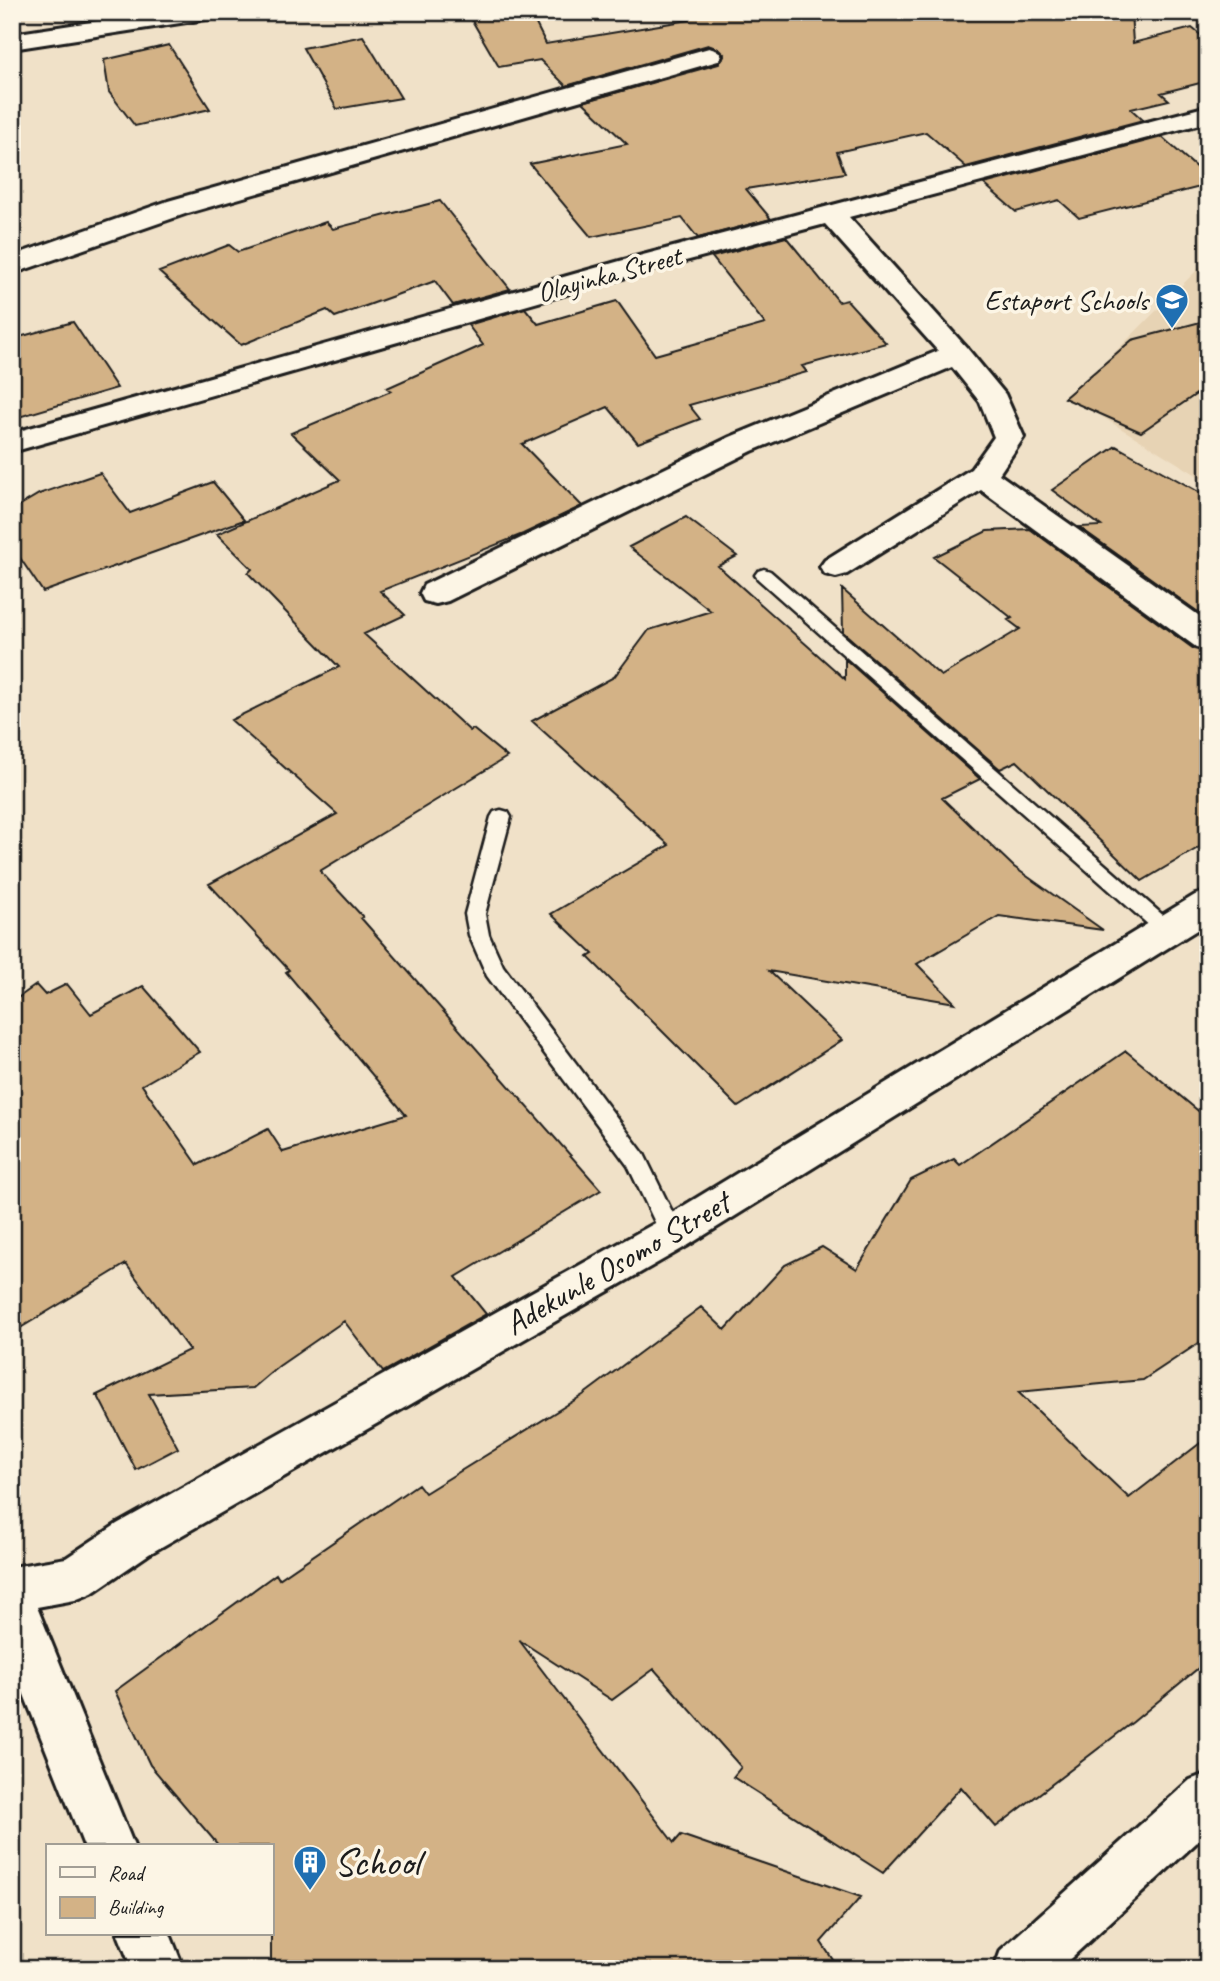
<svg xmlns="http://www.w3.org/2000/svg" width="1220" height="1981" font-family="Caveat,sans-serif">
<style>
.built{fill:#e7d3b4}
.building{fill:#d3b286;stroke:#1c1c1c;stroke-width:2}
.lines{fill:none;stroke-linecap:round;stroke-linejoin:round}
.lane-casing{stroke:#1c1c1c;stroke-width:5}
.street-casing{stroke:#1c1c1c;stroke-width:6}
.lane{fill:#fcf5e5;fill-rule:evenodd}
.street{fill:#fcf5e5;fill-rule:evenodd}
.labels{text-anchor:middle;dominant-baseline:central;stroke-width:7;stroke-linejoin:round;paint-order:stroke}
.far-street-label{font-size:28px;fill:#1c1c1c;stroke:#fcf5e5}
.far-poi-label{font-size:28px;fill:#1c1c1c;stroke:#fcf5e5;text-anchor:end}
.street-label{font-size:33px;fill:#1c1c1c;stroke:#fcf5e5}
.near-poi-label{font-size:40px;fill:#1c1c1c;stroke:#fcf5e5;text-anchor:start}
</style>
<rect width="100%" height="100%" fill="#f0e1c8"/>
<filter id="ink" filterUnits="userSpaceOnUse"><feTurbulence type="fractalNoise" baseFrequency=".0143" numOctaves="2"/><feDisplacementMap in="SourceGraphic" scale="14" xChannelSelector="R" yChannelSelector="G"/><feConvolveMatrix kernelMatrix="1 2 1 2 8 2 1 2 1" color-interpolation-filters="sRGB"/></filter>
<g filter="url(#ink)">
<!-- built -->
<path class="built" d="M1208,259V482L1070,397Z"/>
<!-- building -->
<path class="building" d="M507,12H530L546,44L689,20L683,12H1131L1133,43L1192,28L1208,41V81L1161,93L1169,100L1131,109L1143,120L966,167L926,132L837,152L845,173L746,189L771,219L698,238L682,218L591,237L530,164L627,144L583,102L719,64L724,54L719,49L708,45L566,86L540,60L499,67L470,17Z
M363,36L401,98L337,109L303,48Z
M169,45L210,109L135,126L109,92L104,60Z
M1162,137L1208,178V185L1079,218L1059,200L1016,212L984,184Z
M440,201L510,289L453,305L435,281L335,317L327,310L241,345L159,272L229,245L238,252L326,222L333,229Z
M786,237L839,302L847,300L886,343L802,366L807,372L689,405L700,419L638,443L608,407L522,444L582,506L523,534L380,591L405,615L364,634L470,731L473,729L507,757L320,871L363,917L361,918L601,1190L456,1277L486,1314L383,1372L344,1321L279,1366L253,1388L149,1394L178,1448L136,1470L98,1396H95L189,1350L126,1264L12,1333V1002L36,985L45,995L67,984L91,1014L143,986L200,1052L142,1085L198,1165L268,1129L283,1152L406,1115L286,972L289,970L209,884L337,814L231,720L339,667L248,573L252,569L217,534L340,480L291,433L391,391L387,388L483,345L468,325L525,308L538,324L617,301L655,355L765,324L712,257Z
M1208,320V386L1141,432L1064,398L1132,340Z
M73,322L117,388L12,419V339Z
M1116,446L1208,497V619L1079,527L1101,526L1052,490Z
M100,473L130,513L213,482L244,520L43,592L12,546V510L39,494Z
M686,517L737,556L718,566L845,679V659L980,779L942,798L1014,867L1103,930L999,916L917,964L955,1003L769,971L842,1040L738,1107L588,957L593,954L551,914L669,845L532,721L614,677L649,630L711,611L629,547Z
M1030,529L1194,649L1208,652V842L1142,881L1017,761L1000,769L843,632L842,589L941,676L1020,629L1008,620L1012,618L934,557L987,531Z
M1126,1051L1208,1119V1337L1143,1380L1018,1392L1129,1498L1208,1437V1660L1133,1722L996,1827L961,1787L883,1873L733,1777L741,1767L654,1669L612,1700L519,1640L674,1843L681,1835L861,1897L821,1942L839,1969H271V1846H219L150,1765L115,1691L276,1574L279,1579L418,1484L425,1493L583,1395L701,1307L725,1330L785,1265L822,1247L857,1269L911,1180L954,1159L960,1165Z"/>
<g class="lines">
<defs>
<path id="lane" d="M764,569L770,571L1174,925L1177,930L1174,935L1167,938L1160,935L758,579L755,575L758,571Z
M501,810L508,812L511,817L485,914L489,935L503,966L644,1154L683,1234L680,1241L672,1244L664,1241L628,1166L487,976L469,935L465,914L491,817L494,812Z"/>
<path id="street" d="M157,12H218L215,17L206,19L12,49V34Z
M709,48L718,51L722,56L718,61L188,213L12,274V256L168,201Z
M1208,106V122L849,217L967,348L1005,394L1024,437L999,474L1208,622V650L1196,647L981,490L847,574L836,577L825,574L820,567L825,560L971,469L994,437L980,402L952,367L752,451L448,601L436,604L424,601L420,593L424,585L730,437L938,351L825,224L640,273L12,452V433L620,261Z
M1208,891V923L687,1246L149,1554L92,1593L75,1600L37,1607L134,1846H84L12,1664V1567L66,1558L117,1524L657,1222L1195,895Z
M1208,1773V1832L1059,1969H994L1001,1950L1190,1780Z
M118,1934H170L184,1969H132Z"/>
</defs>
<!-- lane casing -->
<use href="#lane" class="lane-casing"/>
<!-- street casing -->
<use href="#street" class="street-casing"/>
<!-- lane -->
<use href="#lane" class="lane"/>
<!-- street -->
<use href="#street" class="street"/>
</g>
</g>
<!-- icons -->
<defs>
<symbol id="school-pin" viewBox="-11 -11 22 30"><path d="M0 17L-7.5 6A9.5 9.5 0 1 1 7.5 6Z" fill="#1f6fb2" stroke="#fcf5e5"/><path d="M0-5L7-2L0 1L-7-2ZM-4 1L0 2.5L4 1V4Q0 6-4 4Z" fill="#fff"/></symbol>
<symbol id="building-pin" viewBox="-11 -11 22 30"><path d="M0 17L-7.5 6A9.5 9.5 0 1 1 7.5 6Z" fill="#1f6fb2" stroke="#fcf5e5"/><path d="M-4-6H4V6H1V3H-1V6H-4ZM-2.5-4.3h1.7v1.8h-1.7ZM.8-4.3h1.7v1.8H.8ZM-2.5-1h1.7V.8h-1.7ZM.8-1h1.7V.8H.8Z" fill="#fff"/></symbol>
</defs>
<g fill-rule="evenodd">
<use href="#school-pin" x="1153" y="281" width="38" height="52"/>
<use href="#building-pin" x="291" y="1843" width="38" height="52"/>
</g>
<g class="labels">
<!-- far-street labels -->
<g class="far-street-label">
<text transform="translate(609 274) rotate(-15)">Olayinka Street</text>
</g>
<!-- far-poi labels -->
<g class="far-poi-label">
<text x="1148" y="300">Estaport Schools</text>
</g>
<!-- street labels -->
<g class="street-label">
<text transform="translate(617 1263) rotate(-30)">Adekunle Osomo Street</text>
</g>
<!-- near-poi labels -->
<g class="near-poi-label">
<text x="334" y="1862">School</text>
</g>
</g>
<!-- margin -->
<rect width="1220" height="1981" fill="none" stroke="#fcf5e5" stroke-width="42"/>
<rect x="21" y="21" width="1178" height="1939" fill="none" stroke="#1c1c1c" stroke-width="2.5" filter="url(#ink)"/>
<!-- legend -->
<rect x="46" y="1844" width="228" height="91" fill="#fcf5e5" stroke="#a29e95" stroke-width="2"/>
<rect x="60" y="1867" width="35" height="10" fill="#fcf5e5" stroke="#a29e95" stroke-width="2"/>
<text x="108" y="1880" font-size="21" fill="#1c1c1c">Road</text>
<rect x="60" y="1897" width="35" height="21" fill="#d3b286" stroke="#a29e95" stroke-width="2"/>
<text x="108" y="1914" font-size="21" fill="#1c1c1c">Building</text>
</svg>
